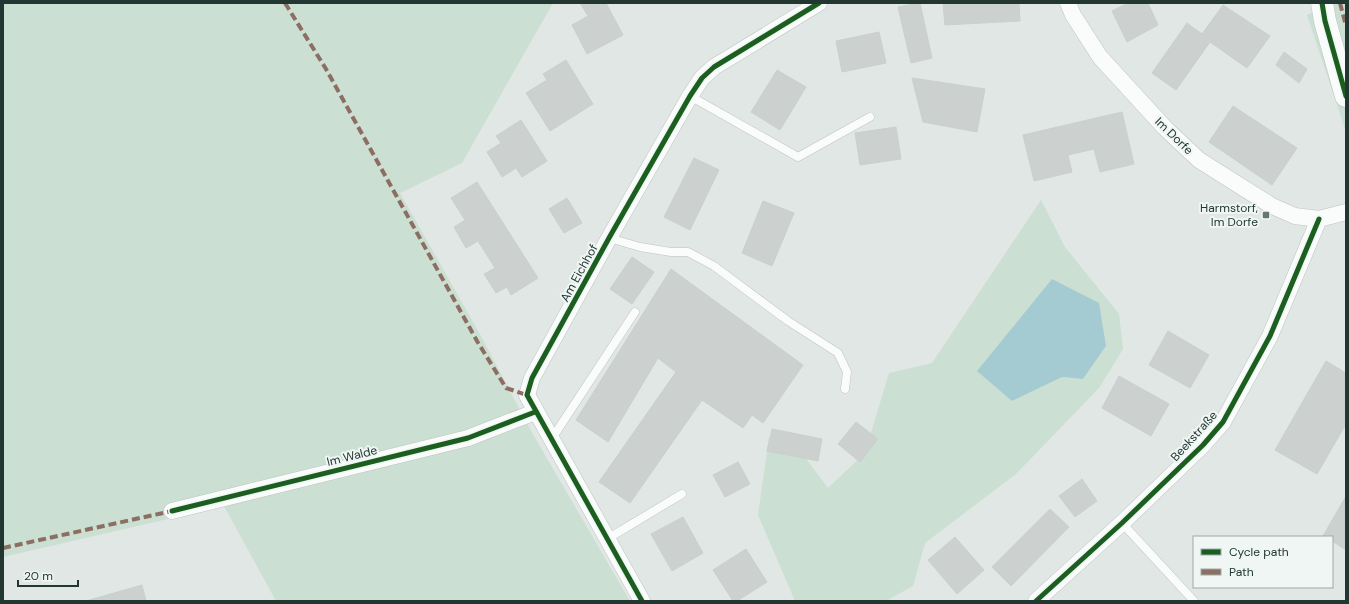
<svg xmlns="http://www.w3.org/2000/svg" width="1349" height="604" font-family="'DM Sans',sans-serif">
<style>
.green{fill:#cbdfd2;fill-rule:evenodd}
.water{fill:#a5cbd2}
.building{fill:#ccd0cf;stroke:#cad0cd}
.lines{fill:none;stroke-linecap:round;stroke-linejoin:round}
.lane-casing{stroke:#bec4c1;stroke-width:9}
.street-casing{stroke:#bec4c1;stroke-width:17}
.secondary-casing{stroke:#bec4c1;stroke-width:23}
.lane{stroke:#fafbfb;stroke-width:8}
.street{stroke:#fafbfb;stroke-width:16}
.secondary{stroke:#fafbfb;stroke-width:22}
.quiet{stroke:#8d6e63;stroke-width:4;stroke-dasharray:8 4;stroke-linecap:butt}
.cycleway-casing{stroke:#eff6f3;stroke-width:8}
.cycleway{stroke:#1b5e20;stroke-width:5}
.poi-dot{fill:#657570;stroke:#eff6f3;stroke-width:1.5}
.labels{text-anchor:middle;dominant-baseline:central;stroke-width:4;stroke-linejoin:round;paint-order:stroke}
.street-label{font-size:12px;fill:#223732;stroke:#eff6f3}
.poi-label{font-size:12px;fill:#223732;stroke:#eff6f3;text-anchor:end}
</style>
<rect width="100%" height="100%" fill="#e1e7e4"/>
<!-- green -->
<path class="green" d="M3,3H553L462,163L400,193L481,336L531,431L630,601H276L224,506L3,557Z
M1329,3H1346V132L1307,15Z
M1041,200L1065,247L1119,314L1123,349L1099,388L1016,474L925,543L913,586L886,601H795L758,515L769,437L804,456L828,488L865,453L889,373L932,363ZM1106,346L1083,379L1062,377Z"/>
<!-- water -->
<path class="water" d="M1052,279L1099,303L1106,346L1083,379L1062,377L1012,401L977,371Z"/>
<!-- building -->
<path class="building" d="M580,3H606L623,35L587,54L572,25L588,16Z
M917,3H920L932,58L911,63L898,7Z
M943,3H1019L1020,21L945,25Z
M1128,3H1148L1158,25L1127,42L1112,11Z
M1223,5L1270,36L1247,68L1210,42L1176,90L1152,73L1187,23L1202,34Z
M879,32L886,63L842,72L836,41Z
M1284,52L1307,69L1299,83L1276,65Z
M566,60L593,104L550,131L526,93L547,80L543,74Z
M777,70L806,87L780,130L751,112Z
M912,78L985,89L977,132L923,122Z
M1233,106L1297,148L1272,185L1209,142Z
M1122,112L1134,164L1100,172L1094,149L1068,155L1072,172L1034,181L1023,135Z
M521,120L547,161L522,177L516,168L502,177L487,152L501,143L496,136Z
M896,127L901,159L860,165L855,133Z
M694,158L719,170L690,230L664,217Z
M477,182L538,278L511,295L507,287L496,293L484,274L495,268L478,241L466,248L454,227L465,220L451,198Z
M567,198L582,223L564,233L549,209Z
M763,201L794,213L772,266L742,253Z
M632,257L654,272L632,304L610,289Z
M671,269L803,365L763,423L752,415L743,428L702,400L630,503L599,482L676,372L658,358L608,442L576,420Z
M1168,331L1209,355L1190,388L1149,365Z
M1326,361L1346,373V424L1317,474L1275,450Z
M1119,376L1169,404L1151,436L1102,408Z
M856,422L878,439L860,462L838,444Z
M772,429L822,439L818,461L767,451Z
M738,462L750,484L725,497L713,475Z
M1082,479L1097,501L1075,517L1059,496Z
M1346,496V550L1332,541V537H1325L1323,536Z
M1050,509L1069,527L1011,586L992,567Z
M683,517L703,553L672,571L651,534Z
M955,537L984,570L957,594L928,560Z
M746,549L767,582L737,601H733L713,570Z
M142,585L146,601H86Z"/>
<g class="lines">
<defs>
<path id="lane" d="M690,96L798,157L870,117
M609,238L640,247L671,252H688L714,266L788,321L838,353L847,372L845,389
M551,440L635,312
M1122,523L1194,601
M607,539L682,494"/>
<path id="street" d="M1068,3L1073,15L1100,57L1165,128L1199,160L1272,206L1295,216L1319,219L1346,212
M172,511L468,438L535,412
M642,601L527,395L532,378L609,238L690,96L702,78L714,67L819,3
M1036,601L1122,523L1203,445L1223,422L1270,336L1319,219"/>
<path id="secondary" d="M1322,3L1325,21L1346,96"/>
</defs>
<!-- lane casing -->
<use href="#lane" class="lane-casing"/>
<!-- street casing -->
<use href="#street" class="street-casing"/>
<!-- secondary casing -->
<use href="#secondary" class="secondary-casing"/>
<!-- lane -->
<use href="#lane" class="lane"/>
<!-- street -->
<use href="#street" class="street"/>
<!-- secondary -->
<use href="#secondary" class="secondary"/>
<!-- quiet -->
<path class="quiet" d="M285,3L326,69L477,341L506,388L527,395
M1340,3L1346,26
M3,548L172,511"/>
<defs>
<path id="cycleway" d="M1322,3L1325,21L1346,96
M172,511L468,438L535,412
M642,601L527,395L532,378L609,238L690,96L702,78L714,67L819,3
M1036,601L1122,523L1203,445L1223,422L1270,336L1319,219"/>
</defs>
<!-- cycleway casing -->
<use href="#cycleway" class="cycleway-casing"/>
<!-- cycleway -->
<use href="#cycleway" class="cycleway"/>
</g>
<!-- markers -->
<rect class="poi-dot" x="1262" y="211" width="8" height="8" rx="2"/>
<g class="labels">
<!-- street labels -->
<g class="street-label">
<text transform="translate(1174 136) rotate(44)">Im Dorfe</text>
<text transform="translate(579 273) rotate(-61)">Am Eichhof</text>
<text transform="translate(1194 436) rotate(-48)">Beekstraße</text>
<text transform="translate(352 456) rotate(-14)">Im Walde</text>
</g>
<!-- poi labels -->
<g class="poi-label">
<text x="1258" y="208">Harmstorf,<tspan x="1258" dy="14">Im Dorfe</tspan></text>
</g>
</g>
<!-- border -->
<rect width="1349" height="604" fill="none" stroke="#223732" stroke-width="8"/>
<!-- legend -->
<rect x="1193" y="536" width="140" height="52" fill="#eff6f3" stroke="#9daaa6"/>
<rect x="1201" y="549" width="20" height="6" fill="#1b5e20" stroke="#9daaa6"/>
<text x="1229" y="556" font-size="12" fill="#223732">Cycle path</text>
<rect x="1201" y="569" width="20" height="6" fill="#8d6e63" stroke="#9daaa6"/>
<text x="1229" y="576" font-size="12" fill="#223732">Path</text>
<!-- scale -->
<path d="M18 580v6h60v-6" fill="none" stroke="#223732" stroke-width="2"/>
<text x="24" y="580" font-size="12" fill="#223732" stroke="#eff6f3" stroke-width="3" paint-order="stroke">20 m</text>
</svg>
